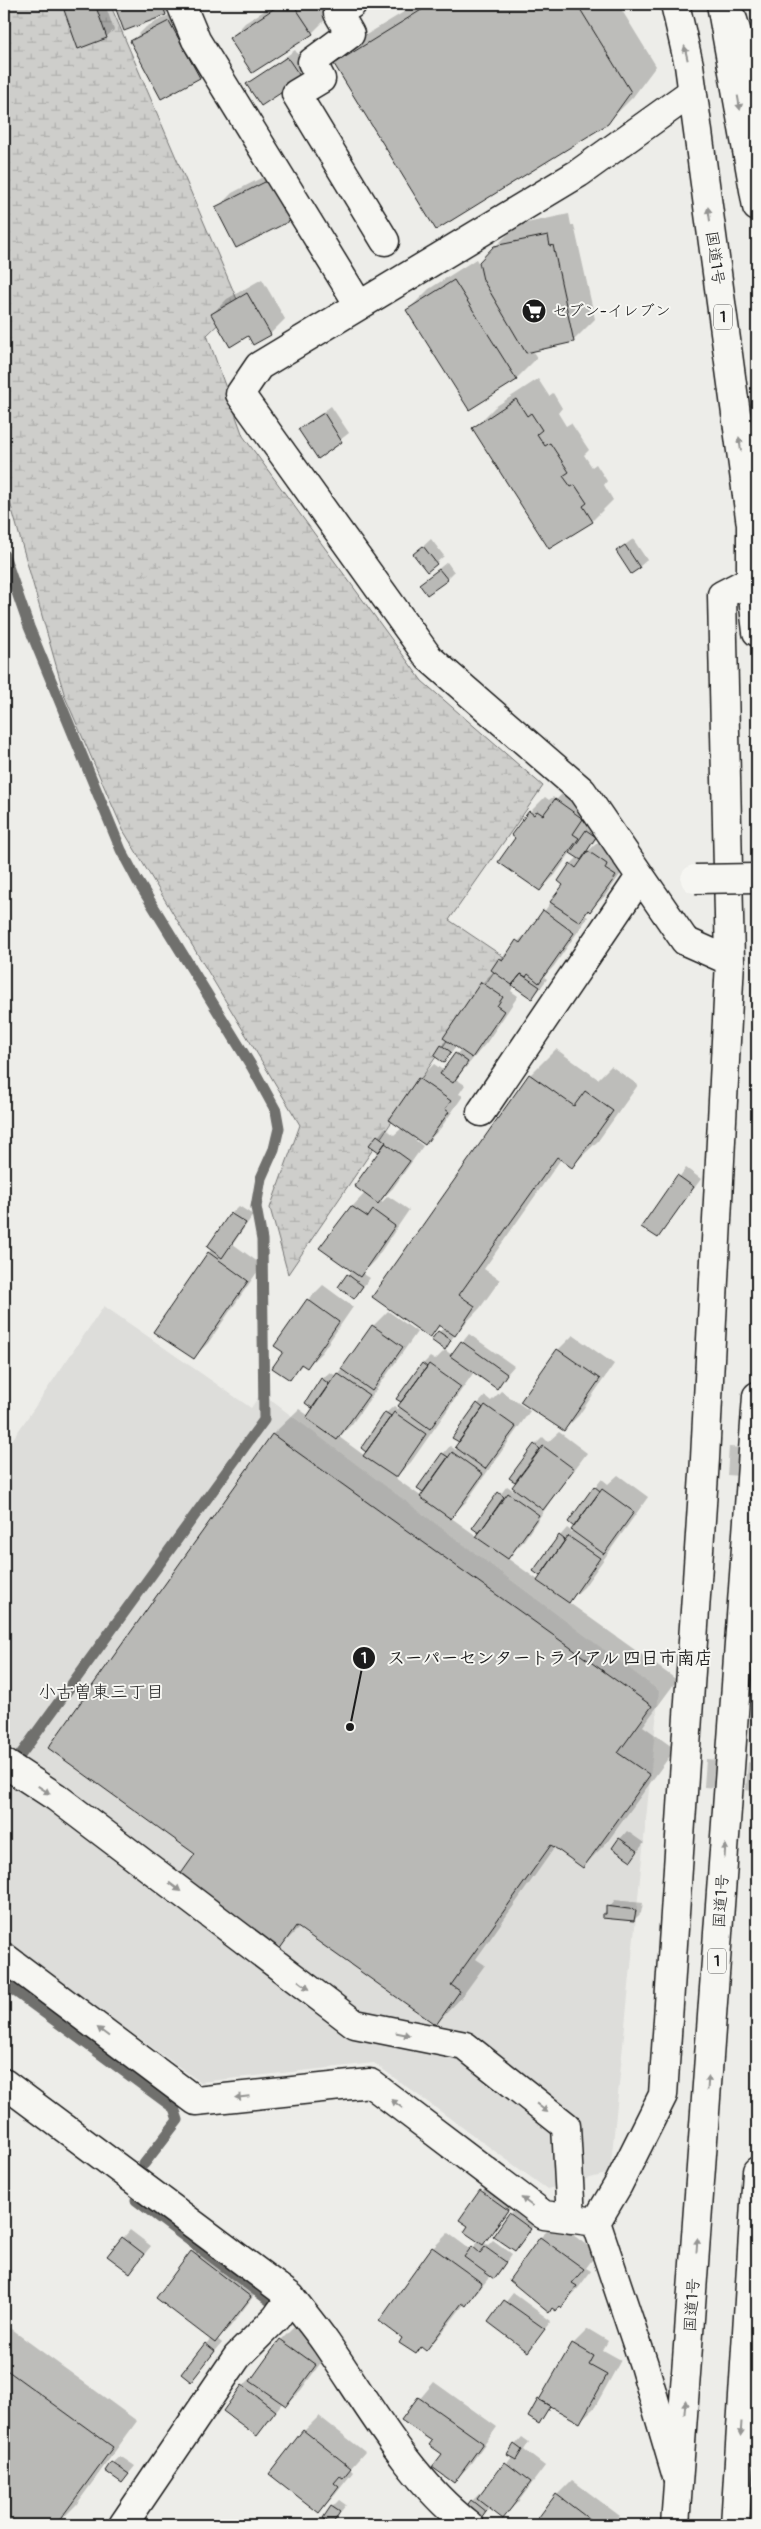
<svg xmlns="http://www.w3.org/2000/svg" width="761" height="2529" font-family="Pangolin,'Klee One',sans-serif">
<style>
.built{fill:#ddddda}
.wetland{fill:url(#wetland-marsh);stroke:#757574}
.shadow{fill:#0003}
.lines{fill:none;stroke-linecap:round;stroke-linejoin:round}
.stream{stroke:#6f6f6d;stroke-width:11}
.building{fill:#b9b9b6;stroke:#1c1c1c}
.minor-tunnel{stroke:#c3c3c0;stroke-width:28;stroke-dasharray:28 14;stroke-linecap:butt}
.minor-casing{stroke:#1c1c1c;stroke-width:31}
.major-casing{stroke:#1c1c1c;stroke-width:31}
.highway-casing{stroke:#1c1c1c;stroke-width:31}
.minor{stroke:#f6f6f2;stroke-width:28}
.major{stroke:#f6f6f2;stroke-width:28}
.highway{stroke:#f6f6f2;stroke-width:28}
.minor-bridge-casing{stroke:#1c1c1c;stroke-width:31;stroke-linecap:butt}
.minor-bridge{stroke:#f6f6f2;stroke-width:28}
.oneway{fill:#949492}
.labels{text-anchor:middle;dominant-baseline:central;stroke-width:4;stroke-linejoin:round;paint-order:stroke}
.shield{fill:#f6f6f2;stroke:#5d5d5c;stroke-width:1}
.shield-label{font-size:15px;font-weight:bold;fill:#1c1c1c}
.street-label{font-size:16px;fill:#1c1c1c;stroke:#f6f6f2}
.poi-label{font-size:16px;fill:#1c1c1c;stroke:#f6f6f2;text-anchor:start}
.neighbourhood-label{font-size:18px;fill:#1c1c1c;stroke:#f6f6f2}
.leader{fill:none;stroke:#1c1c1c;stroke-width:2}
.callout-dot{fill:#1c1c1c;stroke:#f6f6f2;stroke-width:2}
.mark-label{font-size:15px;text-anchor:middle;font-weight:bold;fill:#fff}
.callout-label{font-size:18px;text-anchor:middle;font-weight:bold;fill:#1c1c1c;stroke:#f6f6f2;stroke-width:4;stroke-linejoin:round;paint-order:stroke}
</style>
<defs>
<pattern id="wetland-marsh" width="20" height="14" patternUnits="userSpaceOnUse" patternTransform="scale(1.25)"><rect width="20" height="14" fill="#cececb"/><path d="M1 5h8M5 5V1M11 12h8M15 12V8" fill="none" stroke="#b0b0ae"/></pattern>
</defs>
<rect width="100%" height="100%" fill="#edede9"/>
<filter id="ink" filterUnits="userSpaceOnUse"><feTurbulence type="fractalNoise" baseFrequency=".02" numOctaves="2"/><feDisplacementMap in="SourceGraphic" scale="10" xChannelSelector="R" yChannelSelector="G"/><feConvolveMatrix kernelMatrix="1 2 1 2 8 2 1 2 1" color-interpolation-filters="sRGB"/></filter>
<g filter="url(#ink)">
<!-- built -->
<path class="built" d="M104,1306L251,1408L261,1393L659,1691L610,2173L547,2189L374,2063L200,2082L4,1941V1452Z"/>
<!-- wetland -->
<path class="wetland" d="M4,4H110L239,304L207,335L243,436L422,681L543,786L449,920L504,957L288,1274L270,1208L300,1125L123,830L65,697L4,481Z"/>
<!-- shadow -->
<path class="shadow" d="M71,4H105L114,30L106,37L65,10Z
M115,4H176L166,14L125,30Z
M275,4H317L327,18L312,33L231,38L245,23Z
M417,4H618L656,66L633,97L607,123L335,64L361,38Z
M184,7L214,62L199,77L132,41L146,27Z
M295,50L309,71L301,78L248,84Z
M284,166L304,205L289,220L217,208L232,193Z
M569,214L571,225H574L595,319L574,340L532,350L537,358L516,379L408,310L429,289L476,259L481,268L495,247L517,225Z
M262,279L285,319L270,334L249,335L212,314L227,299Z
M538,379L549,396L553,393L562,408L558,413L566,426L571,423L589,450L584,455L592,467L596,464L607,481L604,485L613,500L592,521L474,428L495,407Z
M331,406L349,433L318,457L300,429Z
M431,539L444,556L427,571L415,554Z
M633,539L647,560L639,567L617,551Z
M447,562L454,572L447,579L420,584Z
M571,785L603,829L587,852L604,837L630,861L605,896L585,915L588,917L554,966L544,977L547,979L539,990L532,997L514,985L511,991L518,996L487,1042L456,1079L465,1085L459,1094L463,1096L440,1129L425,1144L416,1137L414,1139L423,1146L393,1188L380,1201L382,1202L388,1196L409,1210L375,1260L362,1273L370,1278L354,1298L348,1275L353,1270L352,1207L365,1193L380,1152L371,1145L385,1128L394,1135L402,1128L419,1079L434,1064L444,1071L461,1049L456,1046L444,1061L442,1046L482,983L494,971L500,959L533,927L564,884L571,864L578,857L571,852L555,875L540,890L517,838L530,812L545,797L549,800L553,797L556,800Z
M556,1049L598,1079L611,1066L638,1085L598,1141L572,1166L561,1159L484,1269L500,1280L480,1308L457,1332L445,1348L433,1339L444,1327L441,1325L429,1336L530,1075Z
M686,1168L701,1179L658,1237L643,1227Z
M239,1206L253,1215L233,1244L262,1265L208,1343L193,1358L209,1253L231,1214Z
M323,1285L353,1307L322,1352L307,1367L303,1364L290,1378L284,1352L308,1300Z
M388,1311L417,1332L352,1424L339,1437L365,1456L386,1413L394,1406L398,1409L401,1406L423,1364L430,1357L435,1360L445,1350L452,1355L469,1334L514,1366L496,1387L474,1372L411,1462L395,1478L422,1497L428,1487L423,1490L419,1488L443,1454L450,1446L456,1450L458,1448L478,1404L485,1396L491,1401L501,1391L530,1411L466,1502L450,1517L478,1537L483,1528L479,1532L474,1528L507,1486L513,1490L515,1488L521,1477L515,1481L510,1478L535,1445L543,1437L548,1442L559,1432L587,1453L552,1499L522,1543L507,1558L538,1580L545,1571L560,1536L567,1528L572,1532L579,1522L595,1487L602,1479L608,1484L618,1475L648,1497L584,1587L568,1602L677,1680L643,1726L675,1749L608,1841L583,1867L555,1847L476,1959L485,1965L461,1998L436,2024L300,1927L278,1949L197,1854L49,1748L273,1434L299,1409L309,1416L318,1403L312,1407L322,1379L330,1372L336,1376L373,1326Z
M573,1335L614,1364L579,1415L564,1430L558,1350Z
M627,1831L644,1843L631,1860L620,1839Z
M615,1900L643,1903L641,1913L634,1920L603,1914Z
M489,2183L515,2202L484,2243L488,2245L493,2240L512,2254L501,2270L493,2277L491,2275L480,2289L465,2303L440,2335L426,2350L422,2347L416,2353L433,2248L448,2233L471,2250L479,2241L469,2226L461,2220Z
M518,2207L537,2221L515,2250L510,2214Z
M556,2222L597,2253L586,2268L591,2271L576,2291L561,2306L553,2307L549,2311L511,2279L541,2237Z
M130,2230L151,2246L130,2272L109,2255Z
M207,2237L265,2281L230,2327L217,2339L222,2343L191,2380L182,2374L211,2338L192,2252Z
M513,2293L551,2321L528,2350L490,2322Z
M4,2324L137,2421L76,2505L56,2525H4Z
M296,2325L330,2350L301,2390L286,2405L283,2402L257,2435L243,2386L250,2379L252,2380L281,2340Z
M588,2329L608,2341L603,2350L621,2360L595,2407L580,2421L573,2344Z
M434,2382L497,2427L469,2466L454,2481L444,2453L433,2441L403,2419Z
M319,2416L365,2452L350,2469L353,2472L334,2496L319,2511L271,2473L304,2431Z
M522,2437L529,2442L524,2450L545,2466L518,2502L503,2517L490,2508L478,2521L472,2501L479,2494L482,2496L512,2457L515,2445Z
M120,2456L135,2466L122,2482L112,2463Z
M572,2480L620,2516L613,2525H534L557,2495Z
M339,2500L346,2505L332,2523V2507Z"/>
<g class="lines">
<!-- stream -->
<path class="stream" d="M4,555L29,627L121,850L137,880L252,1067L276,1111L279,1128L274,1149L261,1178L256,1207L262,1240L264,1420L11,1768
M4,1983L174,2108L178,2120L144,2164
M136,2200L282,2310"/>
</g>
<!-- building -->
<path class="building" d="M80,4H95L107,38L78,49L64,10Z
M114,4H162L166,15L124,31Z
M281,4H293L313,34L252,73L229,38Z
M431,4H577L631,92L608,124L436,230L334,64Z
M169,21L200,78L161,99L130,41Z
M287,57L302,79L261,106L246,84Z
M269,180L290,221L236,248L215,207Z
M548,235L550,246L553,245L574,342L526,353L483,280L479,262L494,246Z
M454,280L517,380L469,410L406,310Z
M247,293L271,335L253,345L248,336L230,347L211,314Z
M516,399L527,416L531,413L542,430L537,434L545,446L550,443L569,472L563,476L571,487L575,485L587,503L583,506L593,522L549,549L472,428Z
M324,413L342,442L318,459L298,429Z
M625,545L640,568L631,574L616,551Z
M423,546L437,564L427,572L413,554Z
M439,569L448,580L427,595L419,584Z
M555,799L583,819L573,834L579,838L540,891L498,862L515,838L511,835L529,811L534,815L537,811L543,815Z
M586,830L596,837L581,860L570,853Z
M588,851L607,864L605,869L616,876L590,912L588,910L580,922L550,902L563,885L558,881L570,863L576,868Z
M543,910L574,933L539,983L528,974L526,977L521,974L512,985L491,970L499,958L503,960L516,940L520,943Z
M521,974L540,987L532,999L512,985Z
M481,982L503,997L497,1006L504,1011L472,1058L443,1038Z
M441,1045L451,1052L444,1063L434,1056Z
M455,1053L468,1062L453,1083L440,1074Z
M529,1074L574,1106L585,1091L613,1111L572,1168L557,1157L459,1295L475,1306L455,1336L439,1325L430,1338L372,1297Z
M418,1078L451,1101L445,1109L449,1112L425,1145L389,1120Z
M377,1135L386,1142L379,1152L369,1145Z
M385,1143L410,1161L378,1204L354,1186Z
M677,1175L694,1187L658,1238L641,1227Z
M351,1206L368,1217L373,1210L395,1226L360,1277L319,1248Z
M230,1213L246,1223L222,1258L207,1247Z
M208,1252L248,1281L194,1359L153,1332Z
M347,1274L363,1286L354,1299L338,1287Z
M307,1299L339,1322L307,1368L301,1364L290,1380L272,1368L283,1352L274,1346Z
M372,1325L403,1347L372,1391L341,1369Z
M438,1331L451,1340L445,1350L431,1340Z
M461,1341L507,1374L497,1389L450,1356Z
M557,1349L600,1379L564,1431L520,1402Z
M422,1363L427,1367L401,1402L396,1399Z
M429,1364L461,1387L430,1429L398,1406Z
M337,1373L369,1395L337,1440L306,1418Z
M321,1378L329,1384L312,1408L305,1403Z
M477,1403L483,1408L459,1442L452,1438Z
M485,1405L516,1427L485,1469L455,1447Z
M385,1412L391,1416L366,1452L361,1448Z
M394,1412L426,1434L396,1478L363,1456Z
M272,1434L652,1706L618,1753L650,1775L583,1868L551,1845L451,1985L460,1991L436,2025L296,1926L279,1950L178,1878L195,1854L48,1748Z
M534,1444L540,1449L515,1482L509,1478Z
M543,1446L574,1469L543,1510L512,1487Z
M452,1452L483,1474L451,1519L420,1497Z
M442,1453L448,1457L423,1492L417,1488Z
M594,1486L600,1491L574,1527L568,1522Z
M602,1489L634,1512L604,1554L571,1530Z
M498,1492L504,1497L479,1533L472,1528Z
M508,1493L539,1515L508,1559L476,1537Z
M559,1535L565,1540L540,1576L533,1571Z
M568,1536L600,1558L569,1603L537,1581Z
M619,1838L638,1851L631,1861L612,1848Z
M606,1906L636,1910L634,1921L602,1918V1914H606Z
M480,2190L508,2210L483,2245L464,2232L468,2226L459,2220Z
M509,2213L531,2229L515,2251L493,2236Z
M122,2237L144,2254L130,2273L107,2256Z
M540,2237L584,2269L572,2283L577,2286L561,2308L560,2306L556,2311L552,2308L549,2313L509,2280Z
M472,2246L480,2253L485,2247L506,2262L494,2279L464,2257Z
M432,2247L482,2283L466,2306L462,2303L426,2351L421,2347L416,2354L399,2343L402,2338L379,2321Z
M191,2251L251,2297L215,2343L156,2298Z
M504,2300L545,2329L528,2352L488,2322Z
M280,2339L316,2365L286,2406L250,2381Z
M205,2343L215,2351L191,2382L181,2374Z
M572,2343L594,2356L589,2365L607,2375L580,2423L539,2400Z
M4,2368L113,2447L56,2525H4Z
M242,2385L276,2411L257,2436L223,2411Z
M418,2397L483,2443L454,2483L432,2467L442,2454L429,2445L432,2441L401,2420Z
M538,2399L550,2406L539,2424L528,2417Z
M303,2430L351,2468L343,2478L340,2476L334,2483L339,2487L319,2513L269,2474Z
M514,2444L522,2450L516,2460L507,2455Z
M111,2462L129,2474L122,2483L105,2471Z
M505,2462L531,2482L503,2519L477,2499Z
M556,2494L597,2525H533Z
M471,2500L486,2512L478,2523L463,2511Z
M331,2506L340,2512L332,2525L323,2518Z"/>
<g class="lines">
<!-- minor-tunnel -->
<path class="minor-tunnel" d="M728,1461L757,1463
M705,1773L757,1777"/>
<defs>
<path id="minor" d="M181,4L196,40L359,305
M352,4L338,13L350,34L312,62L321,79L296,94L385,241
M692,92L579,173L259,366L240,394L429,658L582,791L685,941L730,961
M481,1112L640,877
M4,1763L56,1797L355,2024L465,2046L566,2126L571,2219
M4,1957L196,2101L370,2083L544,2215L589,2221
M4,2083L291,2297C302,2312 315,2327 326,2343C368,2404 410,2480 469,2525
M677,2477L644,2365L596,2222L618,2185L663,2095L705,1459L730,961L722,595L751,580
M123,2525L237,2357L276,2318L291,2297"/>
<path id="major" d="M733,20L757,100"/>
<path id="highway" d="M675,4L689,65L751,525V580L757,632
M721,4L757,207
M675,2525L757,1396
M735,2525L757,2171"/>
</defs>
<!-- minor casing -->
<use href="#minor" class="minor-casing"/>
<!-- major casing -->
<use href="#major" class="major-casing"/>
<!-- highway casing -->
<use href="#highway" class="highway-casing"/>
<!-- minor -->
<use href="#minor" class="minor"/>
<!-- major -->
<use href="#major" class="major"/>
<!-- highway -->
<use href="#highway" class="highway"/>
<defs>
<path id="minor-bridge" d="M695,879L757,878"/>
</defs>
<!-- minor-bridge casing -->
<use href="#minor-bridge" class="minor-bridge-casing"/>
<!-- minor-bridge -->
<use href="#minor-bridge" class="minor-bridge"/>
</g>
<!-- one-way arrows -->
<defs><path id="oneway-solid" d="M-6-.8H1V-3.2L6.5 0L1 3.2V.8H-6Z" transform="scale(1.25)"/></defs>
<g class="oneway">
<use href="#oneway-solid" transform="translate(686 53) rotate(-103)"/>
<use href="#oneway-solid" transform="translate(739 103) rotate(80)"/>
<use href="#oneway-solid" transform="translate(709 214) rotate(-98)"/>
<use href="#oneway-solid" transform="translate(740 444) rotate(-98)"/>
<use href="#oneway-solid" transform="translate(44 1790) rotate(33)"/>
<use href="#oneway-solid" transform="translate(725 1851) rotate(-86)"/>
<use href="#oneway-solid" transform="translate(175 1887) rotate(37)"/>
<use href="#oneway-solid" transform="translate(304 1985) rotate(37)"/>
<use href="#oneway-solid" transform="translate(103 2032) rotate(-143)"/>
<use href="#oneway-solid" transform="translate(403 2034) rotate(12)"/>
<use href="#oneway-solid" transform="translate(708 2083) rotate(-86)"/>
<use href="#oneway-solid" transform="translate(242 2097) rotate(174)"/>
<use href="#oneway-solid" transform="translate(397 2104) rotate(-143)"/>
<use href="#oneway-solid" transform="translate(542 2108) rotate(38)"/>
<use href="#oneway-solid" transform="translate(527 2202) rotate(-143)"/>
<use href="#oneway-solid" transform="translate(697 2245) rotate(-86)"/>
<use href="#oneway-solid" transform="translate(685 2407) rotate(-85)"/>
<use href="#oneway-solid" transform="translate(741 2429) rotate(94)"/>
</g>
</g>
<!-- icons -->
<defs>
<symbol id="supermarket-disc" viewBox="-11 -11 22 22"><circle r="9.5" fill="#1c1c1c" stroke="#f6f6f2"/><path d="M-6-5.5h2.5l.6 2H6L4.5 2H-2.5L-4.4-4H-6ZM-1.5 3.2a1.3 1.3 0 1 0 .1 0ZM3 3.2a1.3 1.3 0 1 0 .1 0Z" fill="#fff"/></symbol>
</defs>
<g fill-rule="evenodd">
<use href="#supermarket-disc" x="520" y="297" width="28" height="28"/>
</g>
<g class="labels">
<!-- shield labels -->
<g class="shield">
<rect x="714" y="304.5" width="18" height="25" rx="4"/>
<rect x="708" y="1948.5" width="18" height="25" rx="4"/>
</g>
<g class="shield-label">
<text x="723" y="317">1</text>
<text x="717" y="1961">1</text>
</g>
<!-- street labels -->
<g class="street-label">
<text transform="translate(715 258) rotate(82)">国道1号</text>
<text transform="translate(721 1901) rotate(-86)">国道1号</text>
<text transform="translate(692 2305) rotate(-86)">国道1号</text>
</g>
<!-- poi labels -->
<g class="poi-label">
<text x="552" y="311">セブン-イレブン</text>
</g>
<!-- neighbourhood labels -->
<g class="neighbourhood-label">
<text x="101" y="1692">小古曽東三丁目</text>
</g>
</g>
<!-- callouts -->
<path class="leader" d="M350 1727L364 1658"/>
<g class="callout-dot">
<circle cx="350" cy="1727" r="5"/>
<circle cx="364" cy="1658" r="12"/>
</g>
<g class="mark-label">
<text x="364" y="1663">1</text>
</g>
<g class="callout-label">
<text x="550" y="1664">スーパーセンタートライアル 四日市南店</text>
</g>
<!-- margin -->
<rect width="761" height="2529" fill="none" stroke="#f6f6f2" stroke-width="20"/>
<rect x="10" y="10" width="741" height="2509" fill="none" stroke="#1c1c1c" stroke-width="2" filter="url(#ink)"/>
</svg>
